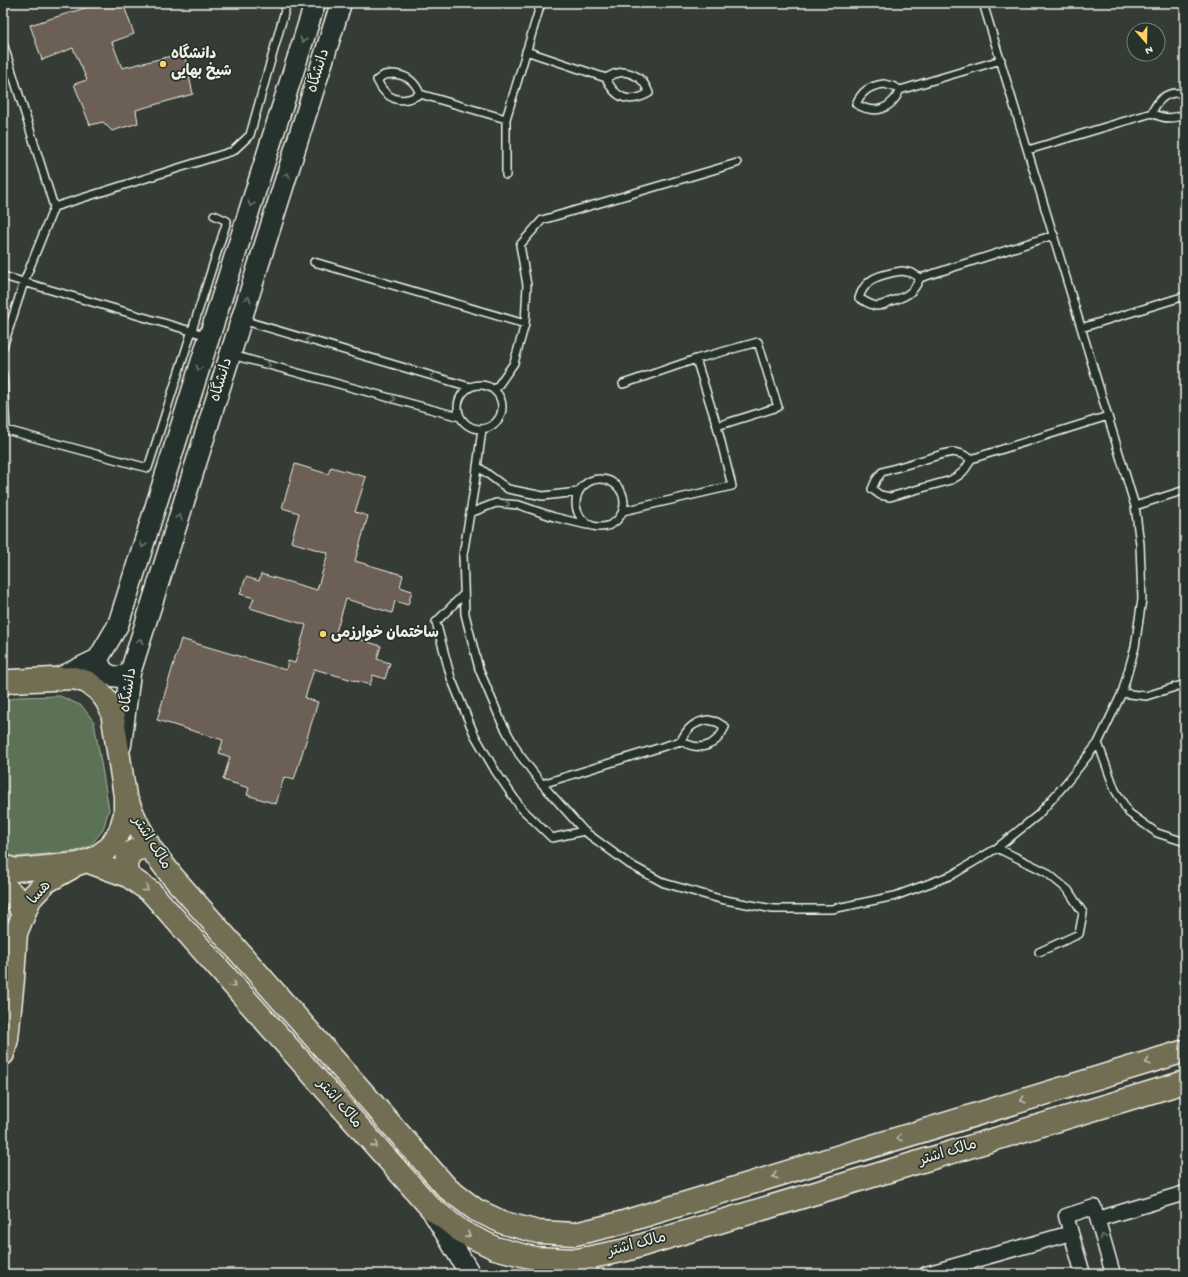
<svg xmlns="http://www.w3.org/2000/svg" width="1188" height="1277" font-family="'Gochi Hand','Playpen Sans Arabic',sans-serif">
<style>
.green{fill:#5c7256;stroke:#a8b29f}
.building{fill:#6c6057;stroke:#f4f1e8}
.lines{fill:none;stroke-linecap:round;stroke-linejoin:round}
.lane-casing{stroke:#f4f1e8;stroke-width:10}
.street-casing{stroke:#f4f1e8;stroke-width:17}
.secondary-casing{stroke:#f4f1e8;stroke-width:23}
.primary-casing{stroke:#f4f1e8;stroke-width:25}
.lane{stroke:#26332d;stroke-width:7}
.street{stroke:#26332d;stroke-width:14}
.secondary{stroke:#26332d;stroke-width:20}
.primary{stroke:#726e52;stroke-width:22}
.oneway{stroke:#6e766e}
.oneway2{stroke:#c0bdac}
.poi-dot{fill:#ffd166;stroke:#26332d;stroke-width:1.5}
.labels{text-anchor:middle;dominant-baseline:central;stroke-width:3.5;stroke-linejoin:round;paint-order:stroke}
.poi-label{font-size:15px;font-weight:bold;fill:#f4f1e8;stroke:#26332d;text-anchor:start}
.street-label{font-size:15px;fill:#f4f1e8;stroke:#26332d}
</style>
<rect width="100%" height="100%" fill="#343c35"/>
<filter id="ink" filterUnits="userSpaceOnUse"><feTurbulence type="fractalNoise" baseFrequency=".025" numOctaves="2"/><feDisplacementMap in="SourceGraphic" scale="8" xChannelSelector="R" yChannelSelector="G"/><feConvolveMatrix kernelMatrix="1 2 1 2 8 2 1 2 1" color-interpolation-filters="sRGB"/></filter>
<g filter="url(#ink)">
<!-- green -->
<path class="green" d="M60,696L82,706L94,722L109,809L103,830L90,846L76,851L15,857L3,852V701L18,697Z"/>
<!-- building -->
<path class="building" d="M101,3H123L134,34L112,42L122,68L184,53L193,94L136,110L138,123L112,131L103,122L90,125L74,84L87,80L73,48L42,60L30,25Z
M295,464L328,474L331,467L366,477L355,512L368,516L355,561L403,575L400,587L412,591L408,605L395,601L392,613L346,599L336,632L381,646L377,659L390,663L385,679L373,675L370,685L314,669L305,698L318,702L294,780L284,777L276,804L247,795L249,788L223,780L230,757L219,753L223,740L157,720L181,639L286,670L288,661L295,663L306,625L250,608L254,598L240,594L246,577L259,581L261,574L317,590L328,553L291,542L299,513L282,508Z"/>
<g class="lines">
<defs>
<path id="lane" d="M3,43L54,207
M526,51L606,78
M623,72C637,74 644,80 649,93C630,104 615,99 606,78L614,74Z
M393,74C407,75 415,81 420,94C401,105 386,100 377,80L384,75Z
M884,84L892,86L900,90C891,110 875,115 856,104C862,91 869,86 884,84Z
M900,90L1001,60
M420,94L506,119
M1185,94C1169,90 1158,98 1152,113C1163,119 1173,120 1185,114
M1028,150L1152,113
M506,175V119L541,3
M314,262L525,324
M902,271L912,273L920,278C913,294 905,297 889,302C885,304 880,306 876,306C870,305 864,301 859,298C861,292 864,286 869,282C875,276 893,272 902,271Z
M3,276L208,336
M920,278L1054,235
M242,320L470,387
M1081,328L1185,296
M3,347L24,282L54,207L233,151L250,135L287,3
M232,355L460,417
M696,359L717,426
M3,375L6,430L148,468L227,221L214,215
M623,384L696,359L758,342L778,407L717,426L732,486L623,511
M458 407a22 22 0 1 1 44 0a22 22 0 1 1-44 0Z
M495,390L514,363L525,324L527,285L520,245L542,220L737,163
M482,429L475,483L463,555L465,614L479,669L501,721L519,754L542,784L584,831L629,864L664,883L720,899L773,909H832L895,896L952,875L997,848L1038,815L1067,782L1098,743L1122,693L1135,647L1142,599L1140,544L1135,506L983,3
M953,452L962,454L971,459C966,470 961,475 951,480L890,497L880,495L872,489L876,480L882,472L943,454Z
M971,459L1108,416
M477,466L508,489L543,496L578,492
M576 503a24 24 0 1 1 48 0a24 24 0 1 1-48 0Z
M1135,506L1185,490
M470,513L496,503L519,505L554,517L587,525
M464,594L436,622L451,678L474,734L496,772L521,808L552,838L584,831
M1122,693L1146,696L1185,684
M708,720L717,722L725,727C716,747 700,752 681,741C687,728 694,722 708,720Z
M1098,743L1115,790L1129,813L1157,833L1185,842
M542,784L681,741
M997,848L1046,872L1068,890L1083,913L1079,934L1039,952"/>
<path id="street" d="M1098,1219L1185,1193
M926,1274L1071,1233
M1083,1274L1066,1216L1094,1207L1113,1274"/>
<path id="secondary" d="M98,659C101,675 115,681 130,673
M57,679L98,659L118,625L315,3
M121,745L130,673L341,3
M431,1209L470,1274
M577,1260L587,1274"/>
<path id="primary" d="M3,683L11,681L74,678L87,682L98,690L106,700L112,712L125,796V814L120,831L110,847L95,858L78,864L15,870L3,866
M125,796L138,825L151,849L172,876L448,1189L476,1210L504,1223L538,1232L575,1234L617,1224L1185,1051
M86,861L128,876L151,892L430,1207L462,1232L495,1248L534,1258L577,1260L626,1250L1185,1082
M128,876C122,858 132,845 151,849
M3,889L6,888L17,898L23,917
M3,1054L7,1039L13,979L16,933L30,899L46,882L71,868"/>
</defs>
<!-- lane casing -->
<use href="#lane" class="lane-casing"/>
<!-- street casing -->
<use href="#street" class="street-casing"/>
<!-- secondary casing -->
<use href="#secondary" class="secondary-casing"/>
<!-- primary casing -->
<use href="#primary" class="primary-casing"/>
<!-- lane -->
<use href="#lane" class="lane"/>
<!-- street -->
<use href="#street" class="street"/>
<!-- secondary -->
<use href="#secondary" class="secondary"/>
<!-- primary -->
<use href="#primary" class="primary"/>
</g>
<!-- one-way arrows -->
<defs><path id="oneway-chevron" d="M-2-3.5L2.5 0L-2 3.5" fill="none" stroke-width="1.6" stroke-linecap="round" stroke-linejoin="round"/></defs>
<g class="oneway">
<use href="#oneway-chevron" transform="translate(303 40) rotate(108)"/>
<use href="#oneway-chevron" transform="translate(287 175) rotate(-73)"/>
<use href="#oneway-chevron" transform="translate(251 204) rotate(108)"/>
<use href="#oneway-chevron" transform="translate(248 299) rotate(-73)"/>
<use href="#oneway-chevron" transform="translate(308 340) rotate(-164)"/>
<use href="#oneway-chevron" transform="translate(268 365) rotate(15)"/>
<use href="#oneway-chevron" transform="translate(199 368) rotate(108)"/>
<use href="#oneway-chevron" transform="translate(433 376) rotate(-164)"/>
<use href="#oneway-chevron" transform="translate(393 399) rotate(15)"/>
<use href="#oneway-chevron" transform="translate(507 504) rotate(5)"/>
<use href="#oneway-chevron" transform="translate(179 517) rotate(-73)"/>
<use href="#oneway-chevron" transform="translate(143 545) rotate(108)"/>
<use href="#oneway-chevron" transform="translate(140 641) rotate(-72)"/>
<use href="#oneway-chevron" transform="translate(1103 1237) rotate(-106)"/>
</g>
<g class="oneway2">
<use href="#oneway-chevron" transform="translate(146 889) rotate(36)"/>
<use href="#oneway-chevron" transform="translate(233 985) rotate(49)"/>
<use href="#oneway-chevron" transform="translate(1148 1062) rotate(163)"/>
<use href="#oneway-chevron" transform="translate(1023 1100) rotate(163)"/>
<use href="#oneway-chevron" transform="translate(899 1138) rotate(163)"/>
<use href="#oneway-chevron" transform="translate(375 1145) rotate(49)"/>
<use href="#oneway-chevron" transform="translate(775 1176) rotate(163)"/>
<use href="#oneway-chevron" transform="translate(468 1235) rotate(25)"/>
</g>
</g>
<!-- markers -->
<g class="poi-dot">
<circle cx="163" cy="64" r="4"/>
<circle cx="323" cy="634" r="4"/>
</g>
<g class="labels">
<!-- poi labels -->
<g class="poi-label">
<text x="171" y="55">دانشگاه<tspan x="171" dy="17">شیخ بهایی</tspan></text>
<text x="331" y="634">ساختمان خوارزمی</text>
</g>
<!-- street labels -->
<g class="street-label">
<text transform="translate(319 71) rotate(-73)">دانشگاه</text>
<text transform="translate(222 380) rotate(-73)">دانشگاه</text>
<text transform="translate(129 690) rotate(-81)">دانشگاه</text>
<text transform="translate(151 843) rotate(58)">مالک اشتر</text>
<text transform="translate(40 893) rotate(-48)">هسا</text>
<text transform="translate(339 1104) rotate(49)">مالک اشتر</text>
<text transform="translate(948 1153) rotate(-17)">مالک اشتر</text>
<text transform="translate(637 1245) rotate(-15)">مالک اشتر</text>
</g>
</g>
<!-- margin -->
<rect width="1188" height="1277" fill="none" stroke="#26332d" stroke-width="16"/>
<rect x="8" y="8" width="1172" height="1261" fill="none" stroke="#f4f1e8" stroke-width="1.5" filter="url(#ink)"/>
<!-- north arrow -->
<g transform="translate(1146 42) rotate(160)"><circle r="19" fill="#26332d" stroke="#787f78"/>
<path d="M0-3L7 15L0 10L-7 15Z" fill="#ffd166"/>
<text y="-6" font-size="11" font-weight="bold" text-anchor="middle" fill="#f4f1e8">N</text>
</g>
</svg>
